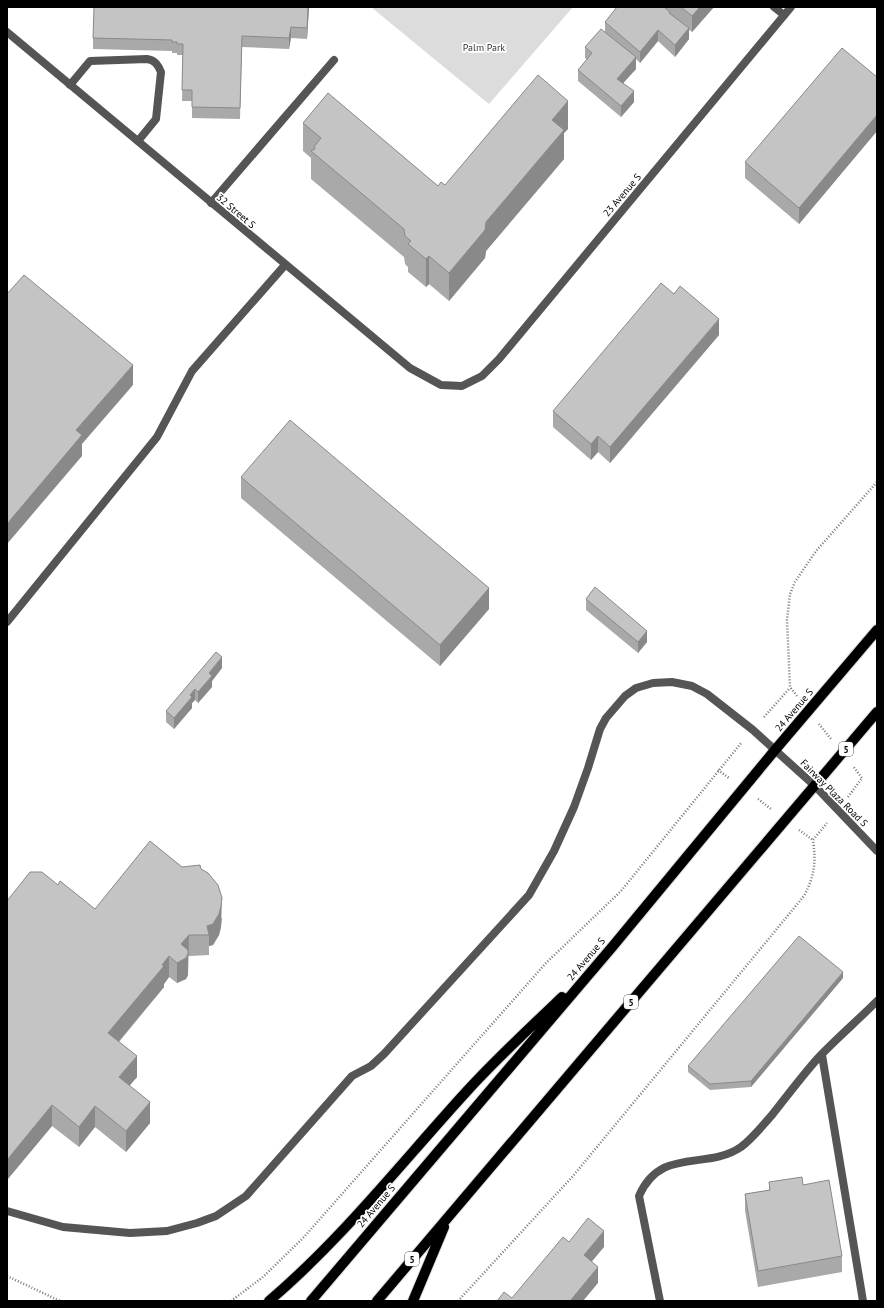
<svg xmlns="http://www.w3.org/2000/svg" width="884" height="1308" font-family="'PT Sans',sans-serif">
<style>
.green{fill:#dcdcdc}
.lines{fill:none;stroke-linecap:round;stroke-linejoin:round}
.primary-casing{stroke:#dbdbdb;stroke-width:12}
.path{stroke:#777;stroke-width:2.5;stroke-dasharray:1 2;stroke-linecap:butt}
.service{stroke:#555;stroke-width:8}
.minor{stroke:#555;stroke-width:8}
.primary{stroke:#000;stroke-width:10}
.wall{fill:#a9a9a9}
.shaded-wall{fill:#898989}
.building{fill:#c4c4c4;stroke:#898989}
.labels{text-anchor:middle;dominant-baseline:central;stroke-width:3.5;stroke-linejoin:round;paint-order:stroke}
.shield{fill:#fff;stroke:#4c4c4c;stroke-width:1}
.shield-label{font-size:9px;font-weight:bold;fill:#000}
.park-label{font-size:10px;fill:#333;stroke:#fff}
.street-label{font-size:10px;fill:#000;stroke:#fff}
</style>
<rect width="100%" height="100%" fill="#fff"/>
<!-- green -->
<path class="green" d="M371,7H573L489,104Z"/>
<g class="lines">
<defs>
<path id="primary" d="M269,1301C342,1239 402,1162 467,1091C497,1058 530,1028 562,997
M311,1301L613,946L775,750L877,630
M377,1301L877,712
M413,1301L444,1227"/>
</defs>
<!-- primary casing -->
<use href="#primary" class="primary-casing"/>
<!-- path -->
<path class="path" d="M797,696L790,687L787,620L790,594L795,582L816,551L877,482
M764,717L790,688
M819,724L831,739
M718,770L729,778
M848,797L862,778L853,766
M758,799L771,809
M799,830L813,840
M7,1276L60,1301
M231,1301L263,1277L304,1237L545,964L621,891L742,742
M458,1301L573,1176L804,896C815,875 816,862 813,840L827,823"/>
<!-- service -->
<path class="service" d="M774,7L784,15
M70,85L90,61L147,59C155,60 158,65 161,72L156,119L138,141
M211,203L334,60
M7,622L157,437L192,371L285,265
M822,1055L863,1301
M7,1211L63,1227L130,1233L167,1231L197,1223L216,1216L246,1196L352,1076L371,1066L384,1054L529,895L554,851L574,807L588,768L600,729L606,718L625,696L636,688L653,683L672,682L692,686L707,694L753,730L775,750
M660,1301L639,1196C661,1146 706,1171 741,1147C753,1138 762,1126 772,1115C787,1096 802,1076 818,1058C837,1038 858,1020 877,1001"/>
<!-- minor -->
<path class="minor" d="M7,32L410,368L441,385L462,386L482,376L499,359L791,7
M775,750L815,786L877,851"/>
<!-- primary -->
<use href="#primary" class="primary"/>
</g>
<!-- wall -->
<path class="wall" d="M309,7L307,39L291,38L289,49L242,47L240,119L192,118V101H182L183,55H177V53H172V51L93,49V38Z
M617,7H714L692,32L689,30V39L675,57L658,41L640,63L636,59V69L623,83L634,102L621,117L578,81V70L587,60L585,58V47L605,31V22Z
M877,77V131L799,224L745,178V162Z
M303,123L438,186L445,185L568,129L564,133V159L486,251L485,258L449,301L429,284L426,287L408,272V267L405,264L404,257L311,179V158L303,151Z
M719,335L610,463L598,452L591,460L553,427V411Z
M241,477L489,609L440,666L241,498Z
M586,599L647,642L638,653L586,610Z
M222,668L212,681V687L198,703L195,700L192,703V708L174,729L166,722V711Z
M182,867L201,869L222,919L221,927L219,935L213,945L209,946V955L189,956H188V975L186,979L177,983L169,977L164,984V987L119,1042L137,1077L129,1086L150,1123L126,1152L95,1127L79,1147L52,1126L7,1180L58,885L95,909Z
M843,978L751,1087L710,1090L688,1072V1066Z
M769,1182L803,1185L842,1256V1272L758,1287L745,1211V1194L769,1190Z"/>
<!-- shaded-wall -->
<path class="shaded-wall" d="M308,7H309L307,39V28Z
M700,7H714L692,32V16Z
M291,27V38L289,49V38Z
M689,28V39L675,57V45Z
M658,30V41L640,63V52Z
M636,57V69L617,90V79Z
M634,91V102L621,117V106Z
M568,101V129L564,133V159L486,251L485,258L449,301V273L486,222L552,120Z
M877,115V131L799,224V208Z
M429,256V284L426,287V259Z
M719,319V335L610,463V447Z
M133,365V385L82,444V456L7,544V524L76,430Z
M598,436V452L591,460V444Z
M489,588V609L440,666V645Z
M647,631V642L638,653V642Z
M222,657V668L212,681V687L198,703V692L209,673Z
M195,689V700L192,703V708L174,729V718L190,695Z
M222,898L221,927L219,935L213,945L209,946V935L207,926Z
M189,935L188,975L186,979L177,983V963L181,944Z
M169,956V977L164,984V987L108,1054V1033Z
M843,972V978L751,1087V1081Z
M137,1056V1077L119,1098V1077Z
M150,1102V1123L126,1152V1131Z
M52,1105V1126L7,1180V1160Z
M95,1106V1127L79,1147V1127Z
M604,1231V1247L584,1271V1255Z
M598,1267V1283L583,1301H570Z"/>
<!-- building -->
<path class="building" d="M94,7H308L307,28L291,27L289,38L242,36L240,108L192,107V90H182L183,44H177V42H172V40L93,38Z
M617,7H664L670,12L669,13L689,28L675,45L658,30L640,52L605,22Z
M681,7H700L692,16Z
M601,29L636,57L617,79L634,91L621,106L578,70L592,53L585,47Z
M842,48L877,77V115L799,208L745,162Z
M538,75L568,101L552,120L564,130L486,222L485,230L449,273L429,256L426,259L408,244L411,241L405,236L404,229L311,151L315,149L314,147L321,138L303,123L328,93L438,186L441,182L445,185Z
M24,275L133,365L76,430L82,435L7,524V294Z
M661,283L674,294L680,286L719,319L610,447L598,436L591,444L553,411Z
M290,420L489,588L440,645L241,477Z
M595,587L647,631L638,642L586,599Z
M216,652L222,657L209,673L212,676L198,692L195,689L190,695L192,697L174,718L166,711Z
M150,841L182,867L200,865L201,869L208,873L218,885L222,898L221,906L219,914L213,924L207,926L209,935H189L181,944L188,950V954L186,958L177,963L169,956L162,965L164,966L108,1033L137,1056L119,1077L150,1102L126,1131L95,1106L79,1127L52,1105L7,1160V901L30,872H42L58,885L60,881L95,909Z
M799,936L843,972L751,1081L710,1084L688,1066Z
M802,1177L803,1185L829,1180L842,1256L758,1271L745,1194L770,1190L769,1182Z
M588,1218L604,1231L584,1255L598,1267L570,1301H497L504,1292L512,1298L563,1237L569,1242Z"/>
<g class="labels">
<!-- shield labels -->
<g class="shield">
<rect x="839" y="742" width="14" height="14" rx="3"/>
<rect x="624" y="995" width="14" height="14" rx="3"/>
<rect x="405" y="1252" width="14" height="14" rx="3"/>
</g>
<g class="shield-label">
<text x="846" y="749">5</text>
<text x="631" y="1002">5</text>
<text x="412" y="1259">5</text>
</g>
<!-- park labels -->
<g class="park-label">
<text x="484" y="47">Palm Park</text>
</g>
<!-- street labels -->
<g class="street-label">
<text transform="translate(622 195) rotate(-50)">23 Avenue S</text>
<text transform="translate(236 211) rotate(40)">32 Street S</text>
<text transform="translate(794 710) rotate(-50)">24 Avenue S</text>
<text transform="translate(834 793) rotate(45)">Fairway Plaza Road S</text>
<text transform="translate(586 959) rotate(-50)">24 Avenue S</text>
<text transform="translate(376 1206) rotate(-50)">24 Avenue S</text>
</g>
</g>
<!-- border -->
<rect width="884" height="1308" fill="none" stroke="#000000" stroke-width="16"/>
</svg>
